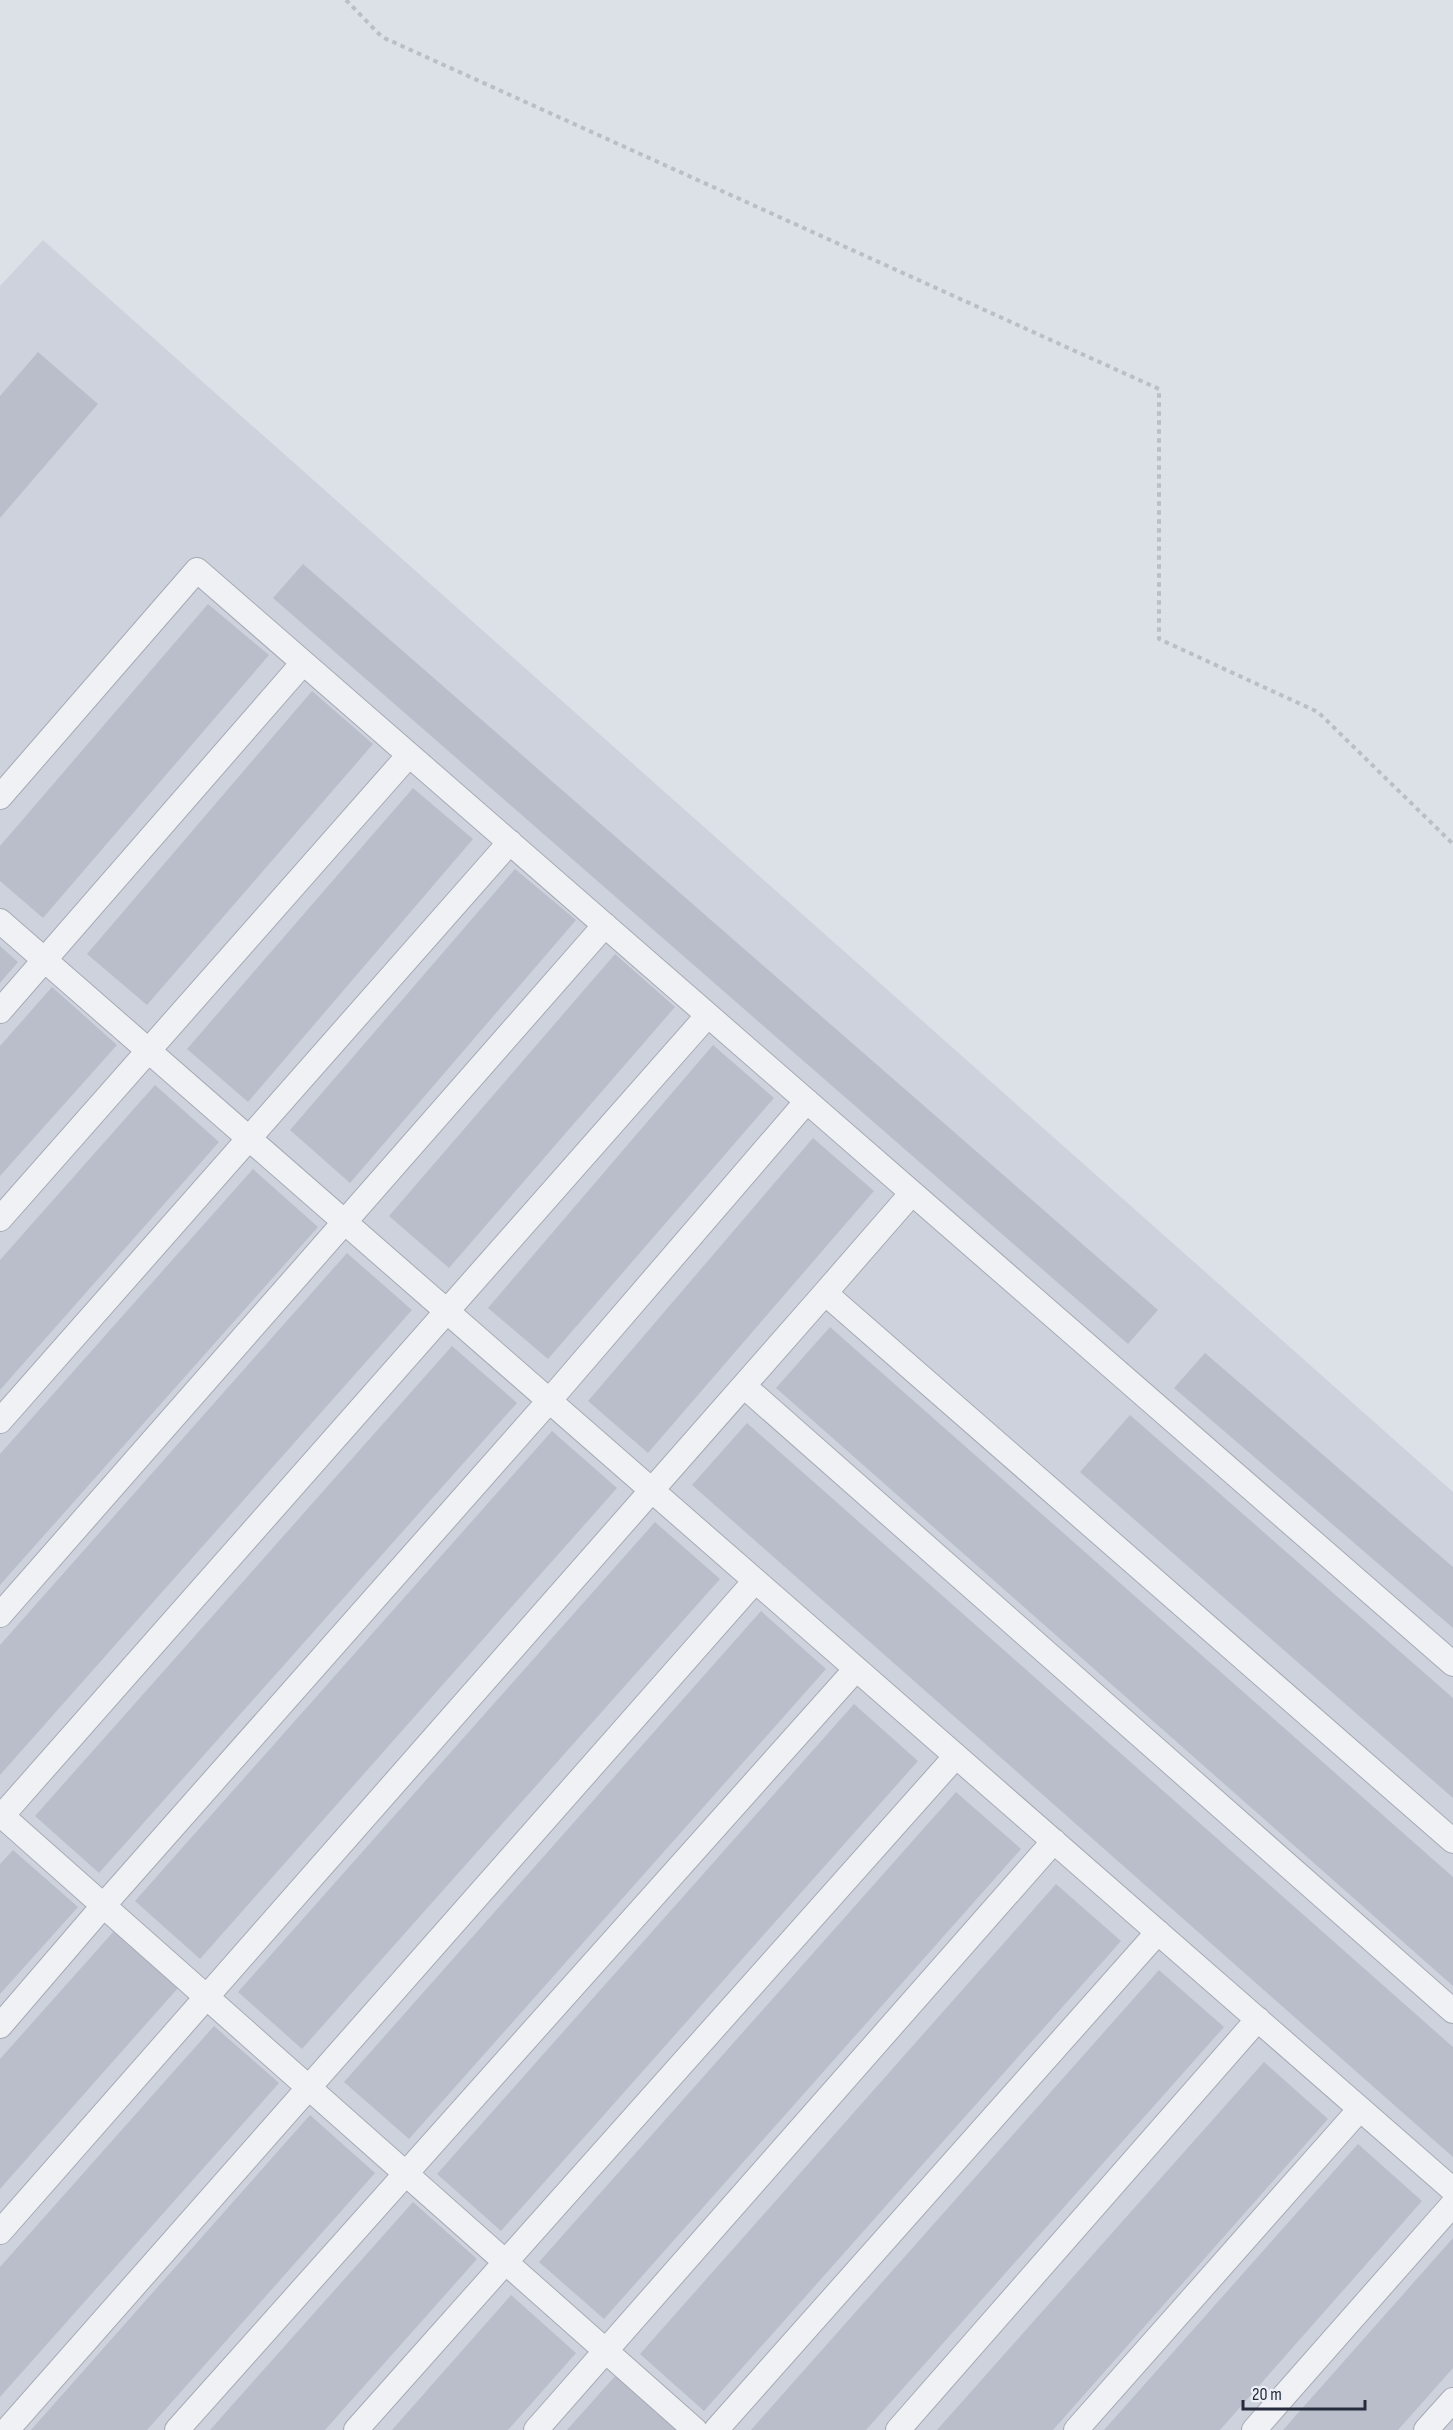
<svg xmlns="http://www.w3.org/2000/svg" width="1453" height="2430" font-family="'Sofia Sans Condensed',sans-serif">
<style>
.built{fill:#ced2dc}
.building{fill:#babeca}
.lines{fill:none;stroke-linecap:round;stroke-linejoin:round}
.lane-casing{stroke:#a5aab4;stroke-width:26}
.path{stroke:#bbbec5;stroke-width:4;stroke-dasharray:4.5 4.5;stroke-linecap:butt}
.lane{stroke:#eff1f5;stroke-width:24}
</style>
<rect width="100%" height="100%" fill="#dce0e7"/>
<!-- built -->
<path class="built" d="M43,240L1453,1492V2430H0V286Z"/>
<!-- building -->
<path class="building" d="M38,352L98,404L0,518V396Z
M303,564L1158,1310L1128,1344L273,598Z
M208,604L269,655L43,918L0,881V846Z
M312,691L373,744L147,1005L87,954Z
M413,788L473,839L248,1102L187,1049Z
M515,869L576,920L350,1183L290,1130Z
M0,946L18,962L0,983Z
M615,954L675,1007L449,1268L389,1216Z
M52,987L117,1045L0,1176V1046Z
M713,1045L774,1098L548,1359L488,1308Z
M155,1085L219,1142L0,1390V1260Z
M813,1138L874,1191L648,1453L588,1401Z
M253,1169L318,1227L0,1585V1454Z
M347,1253L412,1310L0,1775V1645Z
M830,1327L1453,1877V1986L776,1388Z
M452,1346L517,1403L99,1873L35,1816Z
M1205,1353L1453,1567V1628L1174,1388Z
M1130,1415L1453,1698V1798L1080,1472Z
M747,1423L1453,2047V2157L692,1485Z
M552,1431L617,1488L200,1959L135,1901Z
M655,1522L720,1579L302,2049L238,1992Z
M761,1611L826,1669L409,2139L344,2082Z
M854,1704L918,1761L501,2231L437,2174Z
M956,1792L1021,1849L604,2319L539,2262Z
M13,1850L78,1907L0,1994V1864Z
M1056,1884L1121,1941L704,2411L640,2354Z
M114,1931L178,1988L0,2189V2059Z
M1159,1970L1224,2027L866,2430H751Z
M214,2026L279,2083L0,2397V2267Z
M1264,2062L1328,2119L1053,2430H937Z
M310,2115L375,2173L147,2430H31Z
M1358,2144L1422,2201L1220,2430H1104Z
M413,2202L477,2259L325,2430H210Z
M1453,2238V2368L1398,2430H1283Z
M511,2295L576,2353L508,2430H392Z
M616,2375L677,2430H567Z"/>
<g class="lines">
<defs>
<path id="lane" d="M0,797L197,570L1453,1664
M0,921L1453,2190
M0,1011L303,663
M0,1219L409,755
M825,1293L912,1193
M744,1386L1453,2011
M0,1421L510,842
M0,1615L605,925
M0,1814L695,2430
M0,1818L708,1015
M0,2026L103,1906L549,1401L807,1101
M0,2232L825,1293L1453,1841
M7,2430L755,1581
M177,2430L856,1669
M356,2430L956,1756
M536,2430L1054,1841
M716,2430L1158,1932
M898,2430L1258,2019
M1076,2430L1360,2109
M1254,2430L1453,2204
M1426,2430L1453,2400"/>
</defs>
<!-- lane casing -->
<use href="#lane" class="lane-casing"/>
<!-- path -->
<path class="path" d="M346,0L382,37L1159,389V639L1318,712L1453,844"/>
<!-- lane -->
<use href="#lane" class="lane"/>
</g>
<!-- scale -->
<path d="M1243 2400v9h122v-9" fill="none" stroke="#262c3d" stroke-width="3"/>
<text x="1252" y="2400" font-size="18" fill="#262c3d" stroke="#eceff5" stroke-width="4.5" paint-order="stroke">20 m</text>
</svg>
